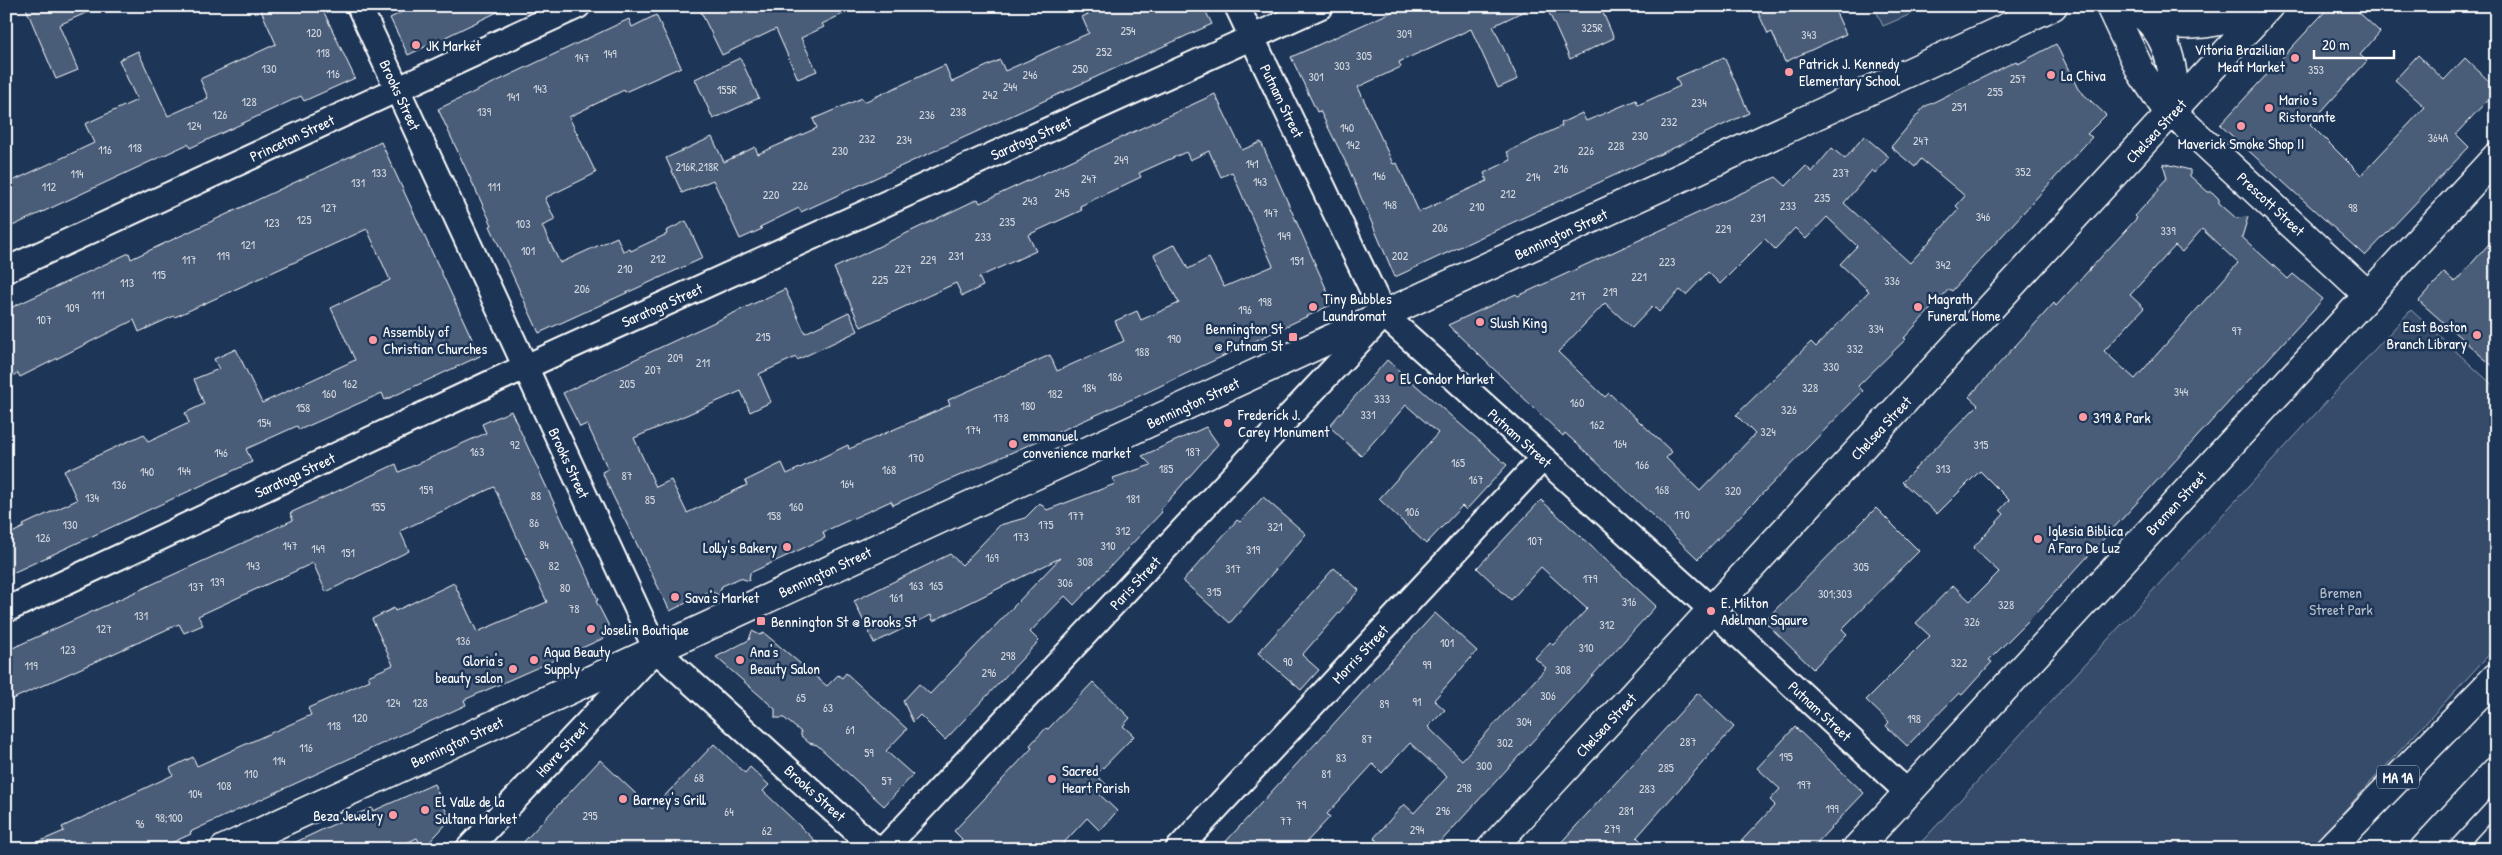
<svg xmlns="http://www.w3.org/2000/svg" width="2502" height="855" font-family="'Patrick Hand',sans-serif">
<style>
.green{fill:#364b69;stroke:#9aa5b4}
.building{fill:#4a5d79;stroke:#fff;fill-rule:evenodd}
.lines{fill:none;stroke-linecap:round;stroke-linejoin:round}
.street-casing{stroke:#fff;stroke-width:28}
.secondary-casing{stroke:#fff;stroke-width:31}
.highway-casing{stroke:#fff;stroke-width:31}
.street{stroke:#1d3557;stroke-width:24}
.secondary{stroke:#1d3557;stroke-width:28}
.highway{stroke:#1d3557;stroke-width:28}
.poi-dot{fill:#ff9aa2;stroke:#1d3557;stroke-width:2}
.labels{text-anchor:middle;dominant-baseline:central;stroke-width:5;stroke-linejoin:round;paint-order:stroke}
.number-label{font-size:12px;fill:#d2d6de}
.shield{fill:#1d3557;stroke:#bbc2cd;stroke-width:1}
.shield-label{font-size:14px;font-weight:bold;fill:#fff}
.poi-label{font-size:15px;fill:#fff;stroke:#1d3557;text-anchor:start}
.street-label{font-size:15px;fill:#fff;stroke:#1d3557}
.park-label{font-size:15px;fill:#b9c0ca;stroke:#1d3557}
</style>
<rect width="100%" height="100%" fill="#1d3557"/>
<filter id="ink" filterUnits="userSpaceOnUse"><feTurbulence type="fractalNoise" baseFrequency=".02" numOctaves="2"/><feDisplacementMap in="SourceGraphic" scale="10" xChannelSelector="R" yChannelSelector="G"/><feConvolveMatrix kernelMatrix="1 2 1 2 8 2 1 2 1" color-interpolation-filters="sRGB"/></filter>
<g filter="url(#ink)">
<!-- green -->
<path class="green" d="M1874,6H1930L1883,26Z
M2411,310L2496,388V647L2309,849H1915Z"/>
<!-- building -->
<path class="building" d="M25,6H101L59,25L78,70L56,79Z
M259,6H321L355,78L304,101L301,96L190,148L188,144L6,229V184L94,143L85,124L137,100L119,60L138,51L168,116L208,98L200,79L276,44Z
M414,6H510L408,55L390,18Z
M698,6H859L822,24L824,27L801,38L817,71L798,79L776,29L722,55Z
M1104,6H1203L1212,24L801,212L799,208L760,227L762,229L740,239L713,180L682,193L666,158L712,137L724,162L755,147L758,154L817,128L813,119L862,98L864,102L945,65L952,82L1000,60L1005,71L1089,33L1082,17Z
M1405,6H1535L1493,26L1518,79L1498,88L1471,29L1399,62L1401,67L1358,87L1393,164L1397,163L1419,212L1487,181L1484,173L1511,160L1507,152L1562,126L1561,123L1582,113L1586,121L1636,100L1638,105L1680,86L1676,78L1724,57L1749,113L1395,277L1347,165L1320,111L1317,112L1291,57Z
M1546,6H1600L1614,38L1570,59Z
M1755,6H1833L1846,34L1785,62L1772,32L1768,34Z
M2330,6H2352L2380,32L2360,55L2367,61L2310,124L2361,175L2425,107L2395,80L2418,55L2444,80L2465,58L2496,88V91L2456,134L2469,147L2365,256L2220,125Z
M656,15L681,67L625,92L624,90L569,117L596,173L545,198L555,220L542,226L560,263L617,237L623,251L630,249L631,251L667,234L666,231L686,221L703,258L539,333L490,226L492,225L438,109L629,19L632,27Z
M2056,44L2078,89L2106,115L2087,134L2092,137L1952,291L1949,289L1904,338L1906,339L1858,386L1863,391L1698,559L1587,453L1565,433L1563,436L1448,325L1516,294L1518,296L1776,177L1786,186L1806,166L1812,172L1832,148L1845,159L1864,136L1889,157L1875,173L1872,170L1844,203L1910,263L1959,209L1956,206L1965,196L1921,159L1915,167L1891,147L1924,107L2016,61L2018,64ZM1827,217L1857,246L1840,264L1869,291L1816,347L1811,342L1736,415L1755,434L1700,491L1666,458L1672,452L1609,393L1605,397L1558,352L1605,303L1632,328L1653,306L1659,312L1680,290L1686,295L1708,272L1720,284L1765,239L1775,249L1795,228L1806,239Z
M740,58L759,98L713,119L695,79Z
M1215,94L1242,150L1261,142L1333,304L1137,397L893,505L891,501L823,532L825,538L750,573L749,581L740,578L722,586L719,595L710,591L670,611L613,496L602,472L608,469L587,424L580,427L563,393L785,289L805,333L849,312L858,331L797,360L796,357L759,374L771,402L750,412L741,391L634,438L656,487L671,480L687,513L747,485L745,481L782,463L787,474L848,445L849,449L950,405L948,400L1050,355L1057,371L1124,341L1115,321L1137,311L1141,320L1179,303L1154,255L1175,244L1188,269L1209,258L1224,287L1273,266L1232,172L1221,177L1209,151L1190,160L1186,152L1139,173L1141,177L1080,206L1082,210L1028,235L1036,251L979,277L983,286L962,296L956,283L861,327L834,268L978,199L980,203Z
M381,142L480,356L385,400L382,393L299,430L297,426L246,449L252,462L6,576V536L24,527L23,525L77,500L64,471L144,434L148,442L189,423L185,413L204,404L194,379L219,369L214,359L236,349L262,403L355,360L331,308L390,280L367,229L175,317L174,316L139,332L134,320L20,377L18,373L6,379V310L129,253L131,259Z
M2163,163L2190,170V176L2208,192H2212L2219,199V203L2236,218L2248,217L2242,237L2288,279L2293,274L2323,299L2037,612L1989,660L1992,662L1962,695L1959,693L1907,746L1886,726L1889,722L1866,700L1930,636L1916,623L1953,585L1970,601L1999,572L1973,548L2004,514L2000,510L2009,500L1980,471L1937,514L1902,482L1978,405L1969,397L2054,303L2056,306L2137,218L2135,216L2159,190L2158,188L2167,178ZM2202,229L2238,263L2135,379L2104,351L2144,308L2130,295L2175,246L2182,252Z
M2496,236V369L2419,301L2444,273L2455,282Z
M1387,360L1507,465L1466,510L1462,506L1426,544L1379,499L1438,433L1406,405L1361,456L1329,426Z
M511,411L589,578L598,600L596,601L611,630L609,632L611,635L464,700L466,705L190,832L191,834L158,849H22L64,831L62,827L173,775L170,768L193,757L197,766L311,715L308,708L370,680L368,676L393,665L372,619L394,608L395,611L454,583L477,632L547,602L494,487L400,531L409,551L326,592L313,563L198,616L203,625L184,633L179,624L6,702V651L293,520L290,513L396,464L399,472L486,433L482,424Z
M1206,427L1218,444L1160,510L1162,512L1074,605L1065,596L1030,632L1039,641L945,740L920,715L913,722L903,701L919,684L930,694L1060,558L933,621L931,615L874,643L854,601L950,554L962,565L1000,525L1025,518L1040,503L1047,510L1115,484L1113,478L1151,465L1142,456Z
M1263,497L1306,534L1230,623L1183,581L1237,520L1240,522Z
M1541,500L1656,606L1434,849H1385L1374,838L1404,804L1414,813L1447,777L1410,743L1382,773L1373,764L1327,814L1330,817L1300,849H1219L1435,613L1477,651L1434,700L1445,710L1428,727L1462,760L1501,717L1546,668L1535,658L1550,642L1553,645L1587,609L1541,567L1511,600L1477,568Z
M1876,508L1919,551L1842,629L1847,634L1813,669L1764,621Z
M1334,568L1359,590L1302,655L1319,670L1301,690L1258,653Z
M752,631L760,635L764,633L827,686L838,675L842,678L846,673L907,729L886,751L913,775L884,806L817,745L809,743L801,736V732L784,718H775V709L716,657L749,640Z
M1093,682L1130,718L1123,726L1134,736L1096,775L1107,785L1099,794L1117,811L1100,831L1087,818L1058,849H953L962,839L954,831L1032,748L1030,745L1046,728L1048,729Z
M1698,693L1734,727L1637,837L1649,849H1555Z
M1795,727L1864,793L1811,849H1734L1775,805L1770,800L1780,789L1757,768Z
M714,744L745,773L750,767L769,785L763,791L824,849H517L600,760L652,809Z
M434,784L450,820L423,849L417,838L393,849H281L347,818L372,808L373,811Z"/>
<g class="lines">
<defs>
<path id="street" d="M359,6L656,650L876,849
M1237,6L1384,315L1712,610L1908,793
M6,270L578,6
M6,610L499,379L1321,6
M468,849L653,653
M884,849L1383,316
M1178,849L1542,459"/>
<path id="secondary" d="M2110,6L2141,72L2162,103L2368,295
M2141,14C2171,36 2177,79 2172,113
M2146,17C2183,33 2228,22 2264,6
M224,849L2053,6
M1491,849L2269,6
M1856,849L2496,157"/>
<path id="highway" d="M2329,849L2496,677
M2424,849L2496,771
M2486,849L2496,838"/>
</defs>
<!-- street casing -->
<use href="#street" class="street-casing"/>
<!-- secondary casing -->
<use href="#secondary" class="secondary-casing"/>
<!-- highway casing -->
<use href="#highway" class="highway-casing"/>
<!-- street -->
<use href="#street" class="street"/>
<!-- secondary -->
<use href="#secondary" class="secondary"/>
<!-- highway -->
<use href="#highway" class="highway"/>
</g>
</g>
<!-- markers -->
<g class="poi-dot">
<circle cx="416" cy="45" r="5"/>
<circle cx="2295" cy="58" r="5"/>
<circle cx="1789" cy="72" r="5"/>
<circle cx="2051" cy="75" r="5"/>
<circle cx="2269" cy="108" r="5"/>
<circle cx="2241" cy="126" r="5"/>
<circle cx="1313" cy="307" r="5"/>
<circle cx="1918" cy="307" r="5"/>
<circle cx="1480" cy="322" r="5"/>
<circle cx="2477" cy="335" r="5"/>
<rect x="1288" y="332" width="10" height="10" rx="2.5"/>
<circle cx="373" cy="340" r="5"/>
<circle cx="1390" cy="378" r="5"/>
<circle cx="2083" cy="417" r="5"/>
<circle cx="1228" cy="423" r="5"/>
<circle cx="1013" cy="444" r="5"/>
<circle cx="2038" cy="539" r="5"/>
<circle cx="787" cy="547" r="5"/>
<circle cx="675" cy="597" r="5"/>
<circle cx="1711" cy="611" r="5"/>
<rect x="756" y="616" width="10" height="10" rx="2.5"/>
<circle cx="591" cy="629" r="5"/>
<circle cx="534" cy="660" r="5"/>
<circle cx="740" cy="660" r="5"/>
<circle cx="513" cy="669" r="5"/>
<circle cx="1052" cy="779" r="5"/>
<circle cx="623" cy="799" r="5"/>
<circle cx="425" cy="810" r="5"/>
<circle cx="393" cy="815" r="5"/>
</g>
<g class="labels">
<!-- number labels -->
<g class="number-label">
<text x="1592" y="27">325R</text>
<text x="1128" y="30">254</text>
<text x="314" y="32">120</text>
<text x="1404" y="33">309</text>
<text x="1809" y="34">343</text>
<text x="1104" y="51">252</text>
<text x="323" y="52">118</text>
<text x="610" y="53">149</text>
<text x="1364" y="55">305</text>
<text x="582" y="57">147</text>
<text x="1342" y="65">303</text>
<text x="269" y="68">130</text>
<text x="1080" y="68">250</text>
<text x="2316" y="69">353</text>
<text x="333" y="73">116</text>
<text x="1030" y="74">246</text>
<text x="1316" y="76">301</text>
<text x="2018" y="78">257</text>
<text x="1010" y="86">244</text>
<text x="540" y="88">143</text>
<text x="727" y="89">155R</text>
<text x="1995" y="91">255</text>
<text x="990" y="94">242</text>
<text x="513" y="96">141</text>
<text x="249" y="101">128</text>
<text x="1699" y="102">234</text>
<text x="1959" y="106">251</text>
<text x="484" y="111">139</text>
<text x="958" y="111">238</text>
<text x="220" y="114">126</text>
<text x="927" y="114">236</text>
<text x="1669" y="121">232</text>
<text x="194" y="125">124</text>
<text x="1347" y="127">140</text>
<text x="1640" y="135">230</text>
<text x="2438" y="137">364A</text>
<text x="867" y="138">232</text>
<text x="904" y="139">234</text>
<text x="1921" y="140">247</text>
<text x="1353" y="144">142</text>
<text x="1616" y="145">228</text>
<text x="135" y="147">118</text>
<text x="105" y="149">116</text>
<text x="840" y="150">230</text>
<text x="1586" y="150">226</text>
<text x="1121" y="159">249</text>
<text x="1252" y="163">141</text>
<text x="697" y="166">216R,218R</text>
<text x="1561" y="168">216</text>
<text x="2023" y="171">352</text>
<text x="379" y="172">133</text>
<text x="1841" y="172">237</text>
<text x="77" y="173">114</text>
<text x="1379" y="175">146</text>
<text x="1533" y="176">214</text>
<text x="1089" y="178">247</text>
<text x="1260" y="181">143</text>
<text x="358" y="182">131</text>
<text x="800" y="185">226</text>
<text x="49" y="186">112</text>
<text x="494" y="186">111</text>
<text x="1062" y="192">245</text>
<text x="1508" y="193">212</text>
<text x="771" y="194">220</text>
<text x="1822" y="197">235</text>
<text x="1030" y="200">243</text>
<text x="1390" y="204">148</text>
<text x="1788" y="205">233</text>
<text x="1477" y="206">210</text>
<text x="329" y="207">127</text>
<text x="2353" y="207">98</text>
<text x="1271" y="212">147</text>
<text x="1983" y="216">346</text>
<text x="1758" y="217">231</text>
<text x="304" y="219">125</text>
<text x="1007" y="221">235</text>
<text x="272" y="222">123</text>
<text x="523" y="223">103</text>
<text x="1440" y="227">206</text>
<text x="1723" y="228">229</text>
<text x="2168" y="230">339</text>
<text x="1284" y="235">149</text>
<text x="983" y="236">233</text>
<text x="248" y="244">121</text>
<text x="528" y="250">101</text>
<text x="223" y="255">119</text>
<text x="956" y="255">231</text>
<text x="1400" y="255">202</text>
<text x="658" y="258">212</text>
<text x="189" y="259">117</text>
<text x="928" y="259">229</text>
<text x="1297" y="260">151</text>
<text x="1667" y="261">223</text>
<text x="1943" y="264">342</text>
<text x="625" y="268">210</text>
<text x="903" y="268">227</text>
<text x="159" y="274">115</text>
<text x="1639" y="276">221</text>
<text x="880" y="279">225</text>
<text x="1892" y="280">336</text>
<text x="127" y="282">113</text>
<text x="582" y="288">206</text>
<text x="1610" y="291">219</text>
<text x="98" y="294">111</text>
<text x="1578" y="295">217</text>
<text x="1265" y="301">198</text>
<text x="72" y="307">109</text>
<text x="1245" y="309">196</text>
<text x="44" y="319">107</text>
<text x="1876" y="328">334</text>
<text x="2237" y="330">97</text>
<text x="763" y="336">215</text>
<text x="1174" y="338">190</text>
<text x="1855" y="348">332</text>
<text x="1142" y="351">188</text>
<text x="675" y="357">209</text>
<text x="703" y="362">211</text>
<text x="1831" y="366">330</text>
<text x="653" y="369">207</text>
<text x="1115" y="376">186</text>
<text x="350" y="383">162</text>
<text x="627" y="383">205</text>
<text x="1089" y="387">184</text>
<text x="1810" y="387">328</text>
<text x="2181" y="391">344</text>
<text x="329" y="393">160</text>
<text x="1055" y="393">182</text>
<text x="1382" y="398">333</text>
<text x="1577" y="402">160</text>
<text x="1028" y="405">180</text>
<text x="303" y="407">158</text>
<text x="1789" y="409">326</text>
<text x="1368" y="414">331</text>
<text x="1001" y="417">178</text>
<text x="264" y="422">154</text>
<text x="1597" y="424">162</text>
<text x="973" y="429">174</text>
<text x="1768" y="431">324</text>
<text x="1620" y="443">164</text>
<text x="515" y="444">92</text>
<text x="1981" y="444">315</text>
<text x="477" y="451">163</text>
<text x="1193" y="451">187</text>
<text x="221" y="452">146</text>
<text x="916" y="457">170</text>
<text x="1458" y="462">165</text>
<text x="1642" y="464">166</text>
<text x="1166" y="468">185</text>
<text x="1943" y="468">313</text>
<text x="889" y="469">168</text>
<text x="184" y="470">144</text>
<text x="147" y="471">140</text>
<text x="627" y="475">87</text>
<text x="1476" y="479">167</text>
<text x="847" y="483">164</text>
<text x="119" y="484">136</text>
<text x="426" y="489">159</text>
<text x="1662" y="489">168</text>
<text x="1733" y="490">320</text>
<text x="536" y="495">88</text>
<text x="92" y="497">134</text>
<text x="1133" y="498">181</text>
<text x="650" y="499">85</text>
<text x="378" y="506">155</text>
<text x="796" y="506">160</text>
<text x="1412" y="511">106</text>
<text x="1682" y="514">170</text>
<text x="774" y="515">158</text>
<text x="1076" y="515">177</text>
<text x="534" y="522">86</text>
<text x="70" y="524">130</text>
<text x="1046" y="524">175</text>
<text x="1275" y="526">321</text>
<text x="1123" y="530">312</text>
<text x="1021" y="536">173</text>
<text x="43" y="537">126</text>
<text x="1535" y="540">107</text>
<text x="544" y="544">84</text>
<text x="290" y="545">147</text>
<text x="1108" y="545">310</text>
<text x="318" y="548">149</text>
<text x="1253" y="549">319</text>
<text x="348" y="552">151</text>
<text x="992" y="557">169</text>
<text x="1085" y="561">308</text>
<text x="253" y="565">143</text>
<text x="554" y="565">82</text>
<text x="1861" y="566">305</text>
<text x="1233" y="568">317</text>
<text x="1590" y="578">179</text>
<text x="217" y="581">139</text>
<text x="1065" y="582">306</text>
<text x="916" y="585">163</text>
<text x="936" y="585">165</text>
<text x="196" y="586">137</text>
<text x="565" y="587">80</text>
<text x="1214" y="591">315</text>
<text x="1835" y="593">301;303</text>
<text x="896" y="597">161</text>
<text x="1629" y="601">316</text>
<text x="2006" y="604">328</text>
<text x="574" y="608">78</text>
<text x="141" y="615">131</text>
<text x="1972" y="621">326</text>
<text x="1607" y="624">312</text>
<text x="104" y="628">127</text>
<text x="463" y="640">136</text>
<text x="1447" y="642">101</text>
<text x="1586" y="647">310</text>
<text x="68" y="649">123</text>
<text x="1008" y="655">298</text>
<text x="1288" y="661">90</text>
<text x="1959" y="662">322</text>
<text x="1427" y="664">99</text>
<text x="31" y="665">119</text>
<text x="1563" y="669">308</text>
<text x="989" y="672">296</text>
<text x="1548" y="695">306</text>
<text x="801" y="697">65</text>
<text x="1417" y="701">91</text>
<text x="393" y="702">124</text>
<text x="420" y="702">128</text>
<text x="1384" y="703">89</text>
<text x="828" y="707">63</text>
<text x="360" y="717">120</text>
<text x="1914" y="718">198</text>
<text x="1524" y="721">304</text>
<text x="334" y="725">118</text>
<text x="850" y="729">61</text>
<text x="1367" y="738">87</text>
<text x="1688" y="741">287</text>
<text x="1505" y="742">302</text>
<text x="306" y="747">116</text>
<text x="869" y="752">59</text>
<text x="1786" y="756">195</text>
<text x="1341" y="757">83</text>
<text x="279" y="760">114</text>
<text x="1484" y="765">300</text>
<text x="1666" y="767">285</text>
<text x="251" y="773">110</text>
<text x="1326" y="773">81</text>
<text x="699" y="777">68</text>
<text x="887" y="780">57</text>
<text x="1804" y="784">197</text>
<text x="224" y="785">108</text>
<text x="1464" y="787">298</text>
<text x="1647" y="788">283</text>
<text x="195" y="793">104</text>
<text x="1301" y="804">79</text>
<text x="1832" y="808">199</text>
<text x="1443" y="810">296</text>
<text x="1626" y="810">281</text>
<text x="729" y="811">64</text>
<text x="590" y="815">295</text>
<text x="169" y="817">98;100</text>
<text x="1286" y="820">77</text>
<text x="140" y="823">96</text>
<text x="1612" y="828">279</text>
<text x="1417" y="829">294</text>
<text x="767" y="830">62</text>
</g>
<!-- shield labels -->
<rect class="shield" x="2377" y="765.5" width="42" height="23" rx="4"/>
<g class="shield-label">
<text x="2398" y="777">MA 1A</text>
</g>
<!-- poi labels -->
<g class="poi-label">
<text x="426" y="45">JK Market</text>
<text x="2285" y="49" text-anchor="end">Vitoria Brazilian<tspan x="2285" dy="17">Meat Market</tspan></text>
<text x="1799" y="63">Patrick J. Kennedy<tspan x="1799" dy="17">Elementary School</tspan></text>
<text x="2061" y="75">La Chiva</text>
<text x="2279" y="99">Mario's<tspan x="2279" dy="17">Ristorante</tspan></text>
<text x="2241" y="143" text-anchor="middle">Maverick Smoke Shop II</text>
<text x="1323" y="298">Tiny Bubbles<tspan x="1323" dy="17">Laundromat</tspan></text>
<text x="1928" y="298">Magrath<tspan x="1928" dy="17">Funeral Home</tspan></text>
<text x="1490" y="322">Slush King</text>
<text x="2467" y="326" text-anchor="end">East Boston<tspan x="2467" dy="17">Branch Library</tspan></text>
<text x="1283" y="328" text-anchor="end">Bennington St<tspan x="1283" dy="17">@ Putnam St</tspan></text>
<text x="383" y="331">Assembly of<tspan x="383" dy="17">Christian Churches</tspan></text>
<text x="1400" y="378">El Condor Market</text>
<text x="1238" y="414">Frederick J.<tspan x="1238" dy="17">Carey Monument</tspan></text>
<text x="2093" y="417">319 &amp; Park</text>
<text x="1023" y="435">emmanuel<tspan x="1023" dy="17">convenience market</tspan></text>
<text x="2048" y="530">Iglesia Biblica<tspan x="2048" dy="17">A Faro De Luz</tspan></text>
<text x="777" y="547" text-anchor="end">Lolly's Bakery</text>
<text x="685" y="597">Sava's Market</text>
<text x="1721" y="602">E. Milton<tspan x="1721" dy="17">Adelman Sqaure</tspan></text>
<text x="771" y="621">Bennington St @ Brooks St</text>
<text x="601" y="629">Joselin Boutique</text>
<text x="544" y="651">Aqua Beauty<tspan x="544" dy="17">Supply</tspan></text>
<text x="750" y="651">Ana's<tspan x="750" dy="17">Beauty Salon</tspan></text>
<text x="503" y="660" text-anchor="end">Gloria's<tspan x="503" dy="17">beauty salon</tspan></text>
<text x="1062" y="770">Sacred<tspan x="1062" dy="17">Heart Parish</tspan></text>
<text x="633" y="799">Barney's Grill</text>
<text x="435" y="801">El Valle de la<tspan x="435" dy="17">Sultana Market</tspan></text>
<text x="383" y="815" text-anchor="end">Beza Jewelry</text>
</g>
<!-- street labels -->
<g class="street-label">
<text transform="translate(400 95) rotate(65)">Brooks Street</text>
<text transform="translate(1282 101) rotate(64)">Putnam Street</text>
<text transform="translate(2156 131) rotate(-47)">Chelsea Street</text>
<text transform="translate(292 138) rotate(-25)">Princeton Street</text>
<text transform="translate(1031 138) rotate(-24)">Saratoga Street</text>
<text transform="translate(2271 204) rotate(43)">Prescott Street</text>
<text transform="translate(1561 234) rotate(-25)">Bennington Street</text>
<text transform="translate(662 305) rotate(-24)">Saratoga Street</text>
<text transform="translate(1193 403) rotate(-25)">Bennington Street</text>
<text transform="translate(1881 428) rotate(-47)">Chelsea Street</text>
<text transform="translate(1520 438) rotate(42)">Putnam Street</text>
<text transform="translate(569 463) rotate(65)">Brooks Street</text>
<text transform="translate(295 475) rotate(-25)">Saratoga Street</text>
<text transform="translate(2176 503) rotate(-47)">Bremen Street</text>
<text transform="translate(825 572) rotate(-25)">Bennington Street</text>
<text transform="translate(1135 583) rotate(-47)">Paris Street</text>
<text transform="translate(1360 654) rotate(-47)">Morris Street</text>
<text transform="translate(1820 711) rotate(43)">Putnam Street</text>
<text transform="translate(1606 725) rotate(-47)">Chelsea Street</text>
<text transform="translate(457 742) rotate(-25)">Bennington Street</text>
<text transform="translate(562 749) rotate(-47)">Havre Street</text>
<text transform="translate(815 793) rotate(42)">Brooks Street</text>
</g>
<!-- park labels -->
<g class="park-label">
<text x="2341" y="592">Bremen<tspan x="2341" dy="17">Street Park</tspan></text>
</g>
</g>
<!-- margin -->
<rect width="2502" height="855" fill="none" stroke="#1d3557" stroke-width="25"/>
<rect x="12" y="12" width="2477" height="830" fill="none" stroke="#fff" stroke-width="2" filter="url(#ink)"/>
<!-- scale -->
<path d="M2314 50v8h80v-8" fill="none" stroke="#ffffff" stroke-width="2.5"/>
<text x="2322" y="50" font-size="15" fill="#ffffff" stroke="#1d3557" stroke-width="4" paint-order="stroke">20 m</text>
</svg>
